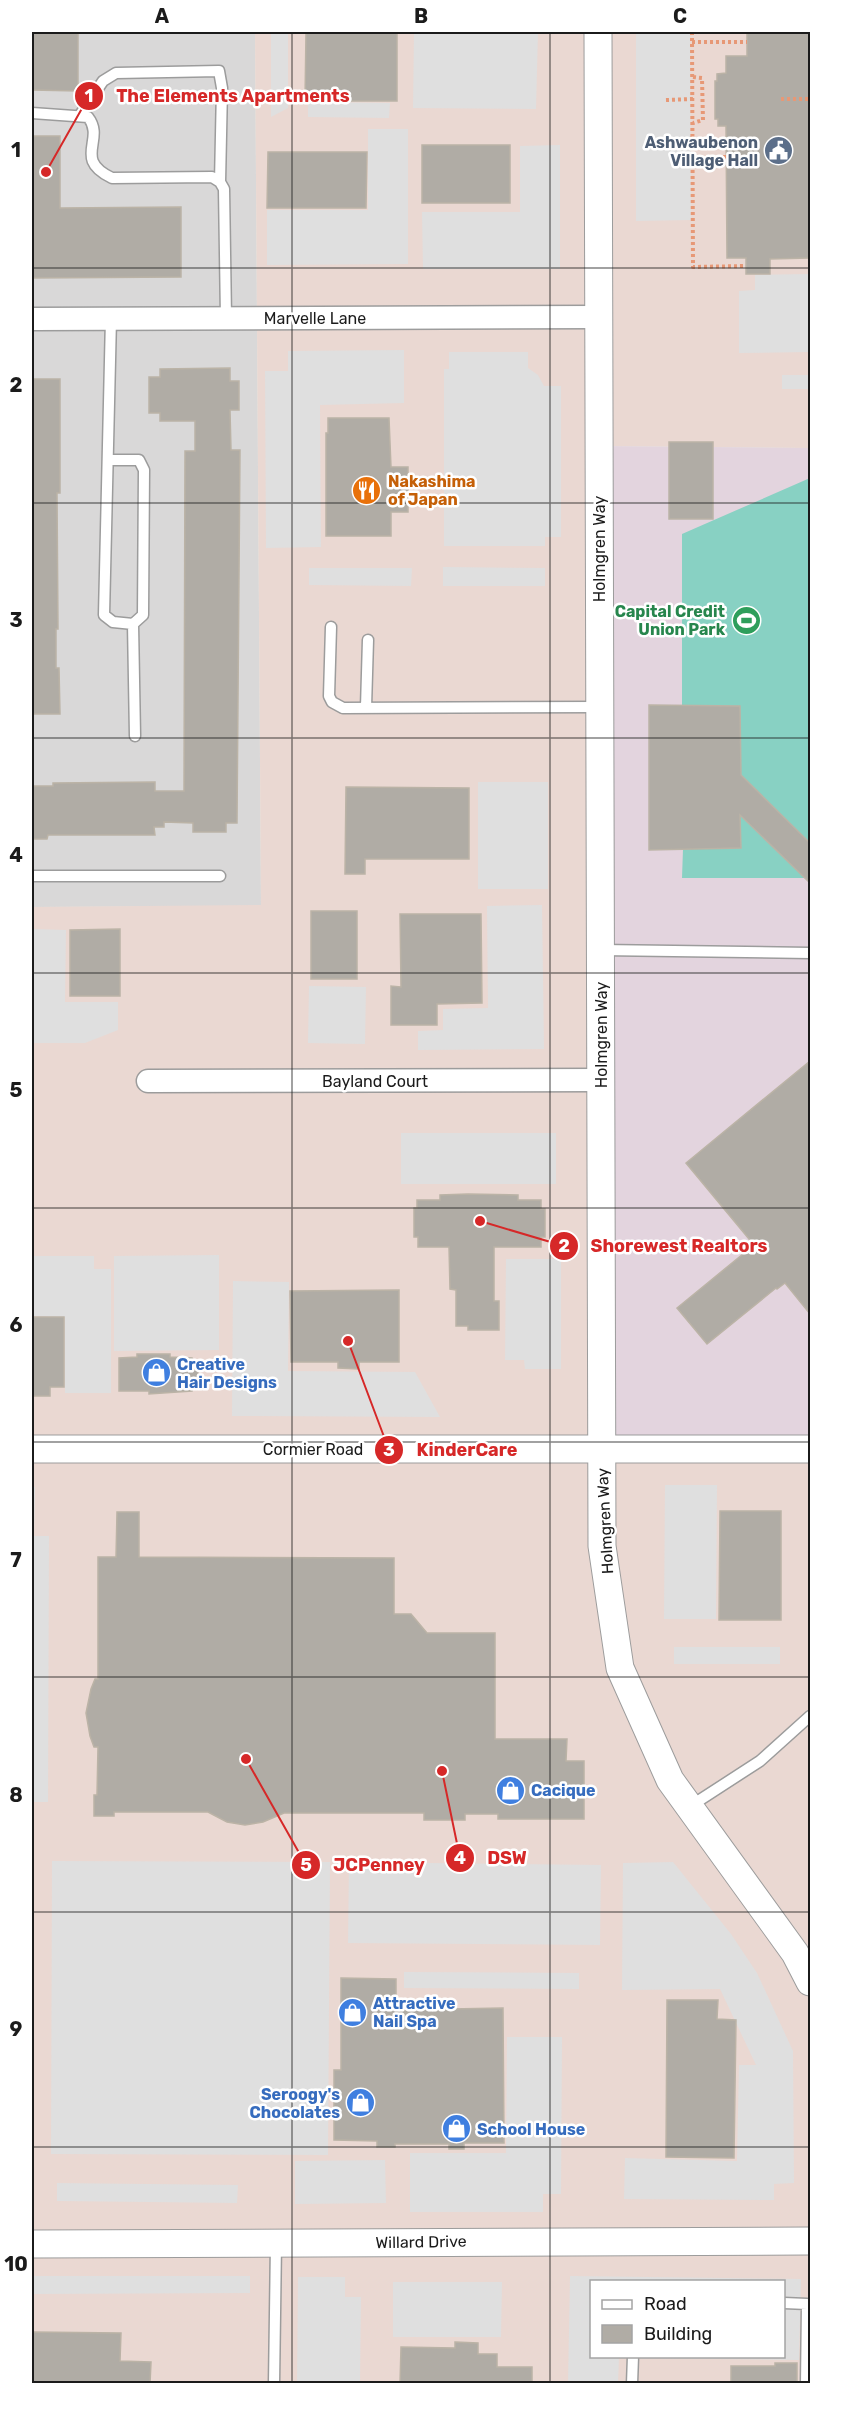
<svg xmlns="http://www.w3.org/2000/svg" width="842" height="2415" font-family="Rubik,sans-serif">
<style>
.residential{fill:#d9d8d8}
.commercial{fill:#ead8d2;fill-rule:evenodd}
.industrial{fill:#e3d4de}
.pitch{fill:#88d1c3}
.parking{fill:#dfdfdf;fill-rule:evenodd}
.building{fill:#b0aca5;stroke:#bbb3a6;stroke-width:1.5}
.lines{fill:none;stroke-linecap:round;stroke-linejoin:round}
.service-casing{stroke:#9c9c9c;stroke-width:13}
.minor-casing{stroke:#9c9c9c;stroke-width:25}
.tertiary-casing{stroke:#9c9c9c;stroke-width:29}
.path{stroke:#e79876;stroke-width:4;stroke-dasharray:3 3;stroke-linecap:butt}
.service{stroke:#fff;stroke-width:10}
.minor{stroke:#fff;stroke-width:22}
.tertiary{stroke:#fff;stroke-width:27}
.grid{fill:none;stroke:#1b1b1b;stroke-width:1.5;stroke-opacity:0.55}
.labels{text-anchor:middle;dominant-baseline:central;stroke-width:5;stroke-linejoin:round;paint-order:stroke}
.service-label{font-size:16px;font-weight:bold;fill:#4e5e75;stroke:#fff;text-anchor:end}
.street-label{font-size:16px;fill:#1b1b1b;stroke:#fff}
.food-label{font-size:16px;font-weight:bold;fill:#c56008;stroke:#fff;text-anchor:start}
.leisure-label{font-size:16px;font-weight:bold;fill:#27864d;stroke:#fff;text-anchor:end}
.shop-label{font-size:16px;font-weight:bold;fill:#366cbe;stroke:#fff;text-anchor:start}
.leader{fill:none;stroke:#d62828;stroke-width:2}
.callout-dot{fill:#d62828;stroke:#fff;stroke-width:2}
.mark-label{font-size:18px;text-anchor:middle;font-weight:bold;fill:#fff}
.callout-label{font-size:18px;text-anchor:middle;font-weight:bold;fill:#d62828;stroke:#fff;stroke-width:5;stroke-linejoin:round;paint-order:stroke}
.neatline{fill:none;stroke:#1b1b1b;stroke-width:2}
.grid-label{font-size:20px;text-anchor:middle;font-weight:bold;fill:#1b1b1b}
</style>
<rect width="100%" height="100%" fill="#ebeae2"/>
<!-- residential -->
<path class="residential" d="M32,32H255L261,906L32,907Z"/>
<!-- commercial -->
<path class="commercial" d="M255,32H810V448L600,446L810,1449V2383H32V907L261,905ZM592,2282H784V2356H592Z"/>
<!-- industrial -->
<path class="industrial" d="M599,446L810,448V1449H601Z"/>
<!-- pitch -->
<path class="pitch" d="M810,478V883L805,878H682L683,849L649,850V705L682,706V534Z"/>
<!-- parking -->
<path class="parking" d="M271,32H288V108L271,117Z
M414,32H538L536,109L413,108Z
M636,32H690L691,220L636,221Z
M308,102L390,103L389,118L308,117Z
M368,129H408V264L267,265V210H368Z
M560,145V269H423L422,212H520V146Z
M810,274V352L739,353V291L755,290V275Z
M404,350V403L320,405L321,547L266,548L265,371H288V351Z
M449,352H528V368L538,375L544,386H561V537H545V546H444V369H449Z
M782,375H810V389H782Z
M443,567L545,568V586H443Z
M309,568H412L411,586L309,585Z
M478,782H548V889H478Z
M542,905L544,1049L418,1050V1031L443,1030V1009L488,1008L487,906Z
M33,929L66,930L65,1002H118V1030L85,1043H32Z
M309,986L366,987L365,1044L308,1043Z
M401,1133H556V1184H401Z
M219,1255V1350L114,1351V1256Z
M32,1256H94V1269H111V1393H65V1317L32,1316Z
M506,1259H561V1369H525L524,1360H505Z
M233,1281L289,1282L288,1371L415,1372L440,1417L232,1416Z
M665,1485H717L716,1619H664Z
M32,1487H35L34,1536H49L48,1802H32Z
M674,1647H780V1664H674Z
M52,1861L330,1862L328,2155L51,2154Z
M349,1862L601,1865L600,1945L348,1943Z
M673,1862L731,1934L757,1973L793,2051L794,2183L774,2184V2200L624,2199L625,2158L737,2161L739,2065H756L720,1989L622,1990L623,1863Z
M404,1972L579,1973V1989L404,1988Z
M507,2037H562L561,2194H543V2212H410V2153H506Z
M385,2160L386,2203L295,2204V2161Z
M57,2183L238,2185L237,2203L57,2201Z
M32,2276H250V2293L32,2294Z
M570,2276L801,2279L799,2360L619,2358L618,2383L568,2384ZM592,2282H784V2356H592Z
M298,2277H345V2297H361L360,2383H297Z
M393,2282H502L501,2337H393Z"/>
<!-- building -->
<path class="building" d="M32,32H78V91L32,90Z
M306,32H397V101H305Z
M747,32H810L809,258L770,259V274H746V258H727L726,126H718V119H715V81H717V74L726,73V56H747Z
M32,136H60V208L181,207V277L32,278Z
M422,145H510V203H422Z
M268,152H367L366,208H267Z
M230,368V381H239V410H230L231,450H240L237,823H226V832H193V823L164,822V827H154L155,835H48L47,839H32V786H53V783L155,782V791H184L185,451H195V421H160V413H149V377H160V369Z
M32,379H60V493H57L58,629H56V668H59L60,714H32Z
M328,418H389L391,467H408V512H391V536H326V433H328Z
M669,442H713V519H669Z
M649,705L740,706L741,775L810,843V883L740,815L741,848L649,850Z
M346,787L469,788V859H365V874H345Z
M311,911H357V979H311Z
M400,914H481L482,1003L437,1004V1025H391V986L401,987Z
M120,929V996H70V930Z
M810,1061V1314L785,1283L777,1289L776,1288L707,1344L677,1308L754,1245L686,1163Z
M468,1194L518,1195V1200H541V1209H545V1237H541V1247H494V1301H499V1330H468V1326H456V1290L450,1289L449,1247H418V1237H414V1208H417V1200H440V1195Z
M399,1290V1362H359V1369L338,1368V1362H291L290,1291Z
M32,1317H64V1387H50V1396H32Z
M137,1354H170V1357L192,1358V1361H198V1380H192V1391L149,1394V1391H119V1358L137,1357Z
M720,1511H781V1620H719Z
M117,1512H139V1557L394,1558V1614H411L427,1633H495V1739H567L566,1761H584V1819H498V1814H465V1820H424V1813H284L263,1822L245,1825L227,1822L208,1812H114V1816H94V1795H97L98,1747H94L90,1736L86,1713L91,1689L95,1679H98V1557H116Z
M341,1978L396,1979V2010L503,2008L504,2143H464V2149H449V2144H395V2147H377V2141L334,2140V2070H341Z
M667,2000H718L717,2019L736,2020L734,2158L666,2157Z
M32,2332L121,2333L120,2361L151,2362L150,2384H32Z
M455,2342L478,2343V2354H497V2367H532V2384H400L401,2347L455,2348Z
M775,2363H797V2384H731V2366H775Z"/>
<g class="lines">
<defs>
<path id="service" d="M32,113L88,117C106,140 72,159 112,178L212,177L220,182L224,189L226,318
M80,115L103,81L116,73L219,71L222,88L220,182
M108,460H139L144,470L143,615L133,624L113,622L104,615L111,318
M133,624L135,736
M331,627L329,696L332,702L343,708L600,707
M366,707L368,640
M32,876H220
M601,950L810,953
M689,1807L760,1761L810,1716
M784,2303L807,2304L806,2384
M274,2384L276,2243
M632,2384L633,2356"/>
<path id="minor" d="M32,319L599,317
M148,1081L601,1080"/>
<path id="tertiary" d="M598,32L602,1546L620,1668L670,1780L795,1953L810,1982
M32,1449H810
M32,2244L810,2241"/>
</defs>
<!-- service casing -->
<use href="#service" class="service-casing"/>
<!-- minor casing -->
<use href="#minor" class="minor-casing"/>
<!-- tertiary casing -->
<use href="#tertiary" class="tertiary-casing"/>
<!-- path -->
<path class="path" d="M692,32L693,267L746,266
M692,42H747
M693,77L702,78L703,120L693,123
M781,99H810
M666,100L693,99
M693,157H747"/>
<!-- service -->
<use href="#service" class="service"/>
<!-- minor -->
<use href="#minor" class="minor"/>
<!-- tertiary -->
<use href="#tertiary" class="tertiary"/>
</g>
<!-- grid -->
<path class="grid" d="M292,32V2384M550,32V2384M32,268H810M32,503H810M32,738H810M32,973H810M32,1208H810M32,1442H810M32,1677H810M32,1912H810M32,2147H810"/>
<!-- icons -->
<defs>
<symbol id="civic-disc" viewBox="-11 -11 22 22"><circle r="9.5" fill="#5c6f8a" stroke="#fff"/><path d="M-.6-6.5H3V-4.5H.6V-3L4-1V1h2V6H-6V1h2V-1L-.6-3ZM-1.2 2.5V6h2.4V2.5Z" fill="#fff"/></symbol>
<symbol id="restaurant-disc" viewBox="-11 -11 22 22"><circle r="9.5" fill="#e8710a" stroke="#fff"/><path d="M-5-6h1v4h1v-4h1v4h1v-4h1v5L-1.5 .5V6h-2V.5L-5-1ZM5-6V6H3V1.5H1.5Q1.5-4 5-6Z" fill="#fff"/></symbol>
<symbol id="stadium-disc" viewBox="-11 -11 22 22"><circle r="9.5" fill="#2e9e5b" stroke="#fff"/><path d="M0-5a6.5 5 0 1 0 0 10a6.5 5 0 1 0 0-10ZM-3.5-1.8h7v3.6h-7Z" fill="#fff"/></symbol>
<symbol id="shop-disc" viewBox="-11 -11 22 22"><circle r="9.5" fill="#3f7fe0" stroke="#fff"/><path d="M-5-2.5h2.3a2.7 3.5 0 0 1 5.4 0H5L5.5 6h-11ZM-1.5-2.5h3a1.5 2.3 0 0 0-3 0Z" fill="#fff"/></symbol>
</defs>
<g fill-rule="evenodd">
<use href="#civic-disc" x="762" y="134" width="33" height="33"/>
<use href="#restaurant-disc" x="350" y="474" width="33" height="33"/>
<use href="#stadium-disc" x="730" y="604" width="33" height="33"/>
<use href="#shop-disc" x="140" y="1356" width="33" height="33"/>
<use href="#shop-disc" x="494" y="1774" width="33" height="33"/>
<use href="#shop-disc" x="336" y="1996" width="33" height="33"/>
<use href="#shop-disc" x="344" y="2086" width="33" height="33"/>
<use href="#shop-disc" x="440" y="2112" width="33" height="33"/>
</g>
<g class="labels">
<!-- service labels -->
<g class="service-label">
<text x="758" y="142">Ashwaubenon<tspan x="758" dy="18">Village Hall</tspan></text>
</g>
<!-- street labels -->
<g class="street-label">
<text x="315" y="318">Marvelle Lane</text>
<text transform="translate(599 549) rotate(-90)">Holmgren Way</text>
<text transform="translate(601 1035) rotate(-90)">Holmgren Way</text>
<text x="375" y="1081">Bayland Court</text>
<text x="313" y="1449">Cormier Road</text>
<text transform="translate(605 1521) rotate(-93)">Holmgren Way</text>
<text transform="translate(421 2242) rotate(-1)">Willard Drive</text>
</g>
<!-- food labels -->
<g class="food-label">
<text x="388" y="481">Nakashima<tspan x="388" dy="18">of Japan</tspan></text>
</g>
<!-- leisure labels -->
<g class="leisure-label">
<text x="725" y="611">Capital Credit<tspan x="725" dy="18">Union Park</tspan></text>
</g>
<!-- shop labels -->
<g class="shop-label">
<text x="177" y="1364">Creative<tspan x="177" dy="18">Hair Designs</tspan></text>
<text x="531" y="1790">Cacique</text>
<text x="373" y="2003">Attractive<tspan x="373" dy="18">Nail Spa</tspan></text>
<text x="340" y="2094" text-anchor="end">Seroogy's<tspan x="340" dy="18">Chocolates</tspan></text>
<text x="477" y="2129">School House</text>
</g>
</g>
<!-- callouts -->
<path class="leader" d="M46 172L89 96M480 1221L564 1246M348 1341L389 1450M442 1771L460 1858M246 1759L306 1865"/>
<g class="callout-dot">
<circle cx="46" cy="172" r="6"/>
<circle cx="480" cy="1221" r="6"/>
<circle cx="348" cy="1341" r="6"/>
<circle cx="442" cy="1771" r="6"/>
<circle cx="246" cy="1759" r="6"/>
<circle cx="89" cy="96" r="15"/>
<circle cx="564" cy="1246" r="15"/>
<circle cx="389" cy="1450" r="15"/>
<circle cx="460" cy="1858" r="15"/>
<circle cx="306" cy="1865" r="15"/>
</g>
<g class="mark-label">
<text x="89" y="102">1</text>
<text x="564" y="1252">2</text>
<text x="389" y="1456">3</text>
<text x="460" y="1864">4</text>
<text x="306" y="1871">5</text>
</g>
<g class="callout-label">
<text x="233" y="102">The Elements Apartments</text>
<text x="679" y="1252">Shorewest Realtors</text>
<text x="467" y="1456">KinderCare</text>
<text x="507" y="1864">DSW</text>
<text x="379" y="1871">JCPenney</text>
</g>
<!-- border -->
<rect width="842" height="2415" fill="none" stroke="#ffffff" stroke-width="66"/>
<!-- legend -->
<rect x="590" y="2280" width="195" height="78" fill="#ffffff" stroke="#a4a4a4" stroke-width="1.5"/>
<rect x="602" y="2300" width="30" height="9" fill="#ffffff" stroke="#a4a4a4" stroke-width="1.5"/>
<text x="644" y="2310" font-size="18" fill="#1b1b1b">Road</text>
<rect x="602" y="2325" width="30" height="18" fill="#b0aca5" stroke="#a4a4a4" stroke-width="1.5"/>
<text x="644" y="2340" font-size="18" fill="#1b1b1b">Building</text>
<rect x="33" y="33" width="776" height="2349" class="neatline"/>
<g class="grid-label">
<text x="162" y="23">A</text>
<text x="421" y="23">B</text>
<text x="680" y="23">C</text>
<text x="16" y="157">1</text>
<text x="16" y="392">2</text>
<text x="16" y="627">3</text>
<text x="16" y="862">4</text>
<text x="16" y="1097">5</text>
<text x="16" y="1332">6</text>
<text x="16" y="1567">7</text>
<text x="16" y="1802">8</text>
<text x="16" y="2036">9</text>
<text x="16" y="2271">10</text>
</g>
</svg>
